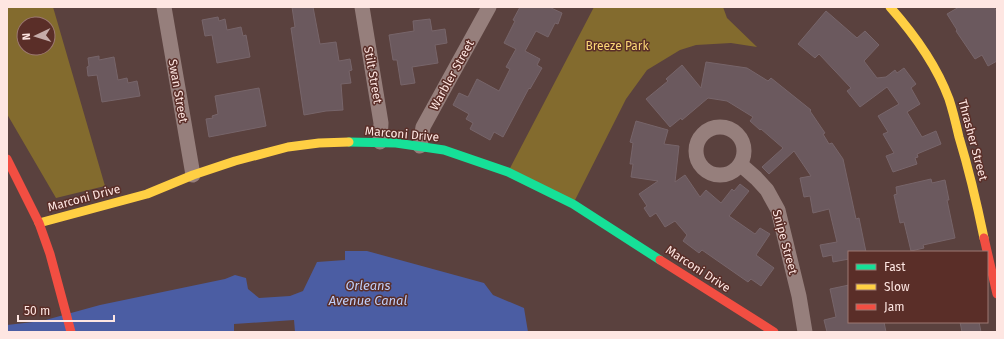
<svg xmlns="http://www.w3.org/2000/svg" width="1004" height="339" font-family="'Fira Sans',sans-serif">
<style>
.green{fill:#836b2e;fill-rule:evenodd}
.water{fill:#4b5da3}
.building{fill:#6b595e;stroke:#77656a}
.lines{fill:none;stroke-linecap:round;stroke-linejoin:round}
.street{stroke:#967f7c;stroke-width:15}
.fast{stroke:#16e098;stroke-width:9}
.slow{stroke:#ffcf43;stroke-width:9}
.jam{stroke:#f24e42;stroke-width:9}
.labels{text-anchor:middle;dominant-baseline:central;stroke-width:3;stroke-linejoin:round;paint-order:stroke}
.park-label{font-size:12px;fill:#fbd776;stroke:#5a2e28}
.street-label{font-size:12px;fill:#fee6e2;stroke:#5a2e28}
.water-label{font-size:13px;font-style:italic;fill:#bfcef9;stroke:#5a2e28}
</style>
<rect width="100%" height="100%" fill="#5a413e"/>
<!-- green -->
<path class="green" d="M7,7H53L105,186L56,198L7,114ZM24,24H48V48H24Z
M594,7H723L727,18L757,47L731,43L696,45L680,50L647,70L626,99L573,204L508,172Z"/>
<!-- water -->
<path class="water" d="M345,251H367L484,283L493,295L524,308L528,332H295L294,320L234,324V332H7V325L42,321L100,305L225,279L235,275L246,278L248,289L259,298L290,296L303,291L317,262L345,260Z"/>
<!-- building -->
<path class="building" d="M292,7H313L320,44L336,42L339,61L350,59L352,70L349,71L351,83L341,84L343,110L326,111L304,115L291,28L295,27Z
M520,7H549L562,13L558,24L555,23L548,37L536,31L525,51L540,59L537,65L542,68L530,89L529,88L503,137L494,132L490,140L470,129L473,123L466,119L469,114L453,105L459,93L468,97L477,79L499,91L510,69L506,67L516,49L504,43L515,21L513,20Z
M959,7H994L997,12V61L988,66L982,55L975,59L956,31L957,30L947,14Z
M826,11L857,38L865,31L879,45L864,61L877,78L886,77L895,70L897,73L904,68L916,84L911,88L920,104L907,112L922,137L936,131L941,144L917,154L918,157L915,158L917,164L893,172L886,156L894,153L883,134L888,132L878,116L899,104L887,87L860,107L847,91L851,88L819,54L815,58L798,44Z
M218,17L219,21L225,19L227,30L241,27L243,36L246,35L250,57L217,63L212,35L205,36L202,20Z
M430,19L432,31L445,29L447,43L435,45L438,63L412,67L415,83L401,85L397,60H393L389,35L414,31L413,21Z
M99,56V60L114,57L118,80L127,78L128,83L137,81L140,96L102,102L97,75L88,76L87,67L89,66L88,58Z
M706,62L747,68L768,81L771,78L811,110L810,111L825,133L823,134L829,144L832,143L843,159L856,219L859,218L866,252H849V259L833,262L832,255L823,257L820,245L837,242L829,209L813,213L810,196L804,197L800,178L811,176L794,151L769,174L762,167L783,148L761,129L760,130L750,121L753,117L727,101L708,98L682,120L681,118L670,127L646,99L668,81L666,79L682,65L701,88Z
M259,88L266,126L209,137L206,119L213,118L212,116L218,114L215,96Z
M636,121L668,130L664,144L679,146L675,182L685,175L700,197L706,190L721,203L732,189L734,191L740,184L749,191L729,216L755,234L760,228L770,234L756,255L774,268L761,286L751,279L748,282L702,250L699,253L683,241L687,235L675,221L665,227L656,213L650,217L644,208L647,206L639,194L658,181L631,177L633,164H630L633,143L630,142Z
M931,179L932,183L945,180L949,200H947L955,238L923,245L924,248L911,251L904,222L900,223L894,195L897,194L896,187Z
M849,285V322H884L886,332H827L824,320L836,317L830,289Z
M960,322H979L981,332H962Z"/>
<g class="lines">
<!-- street -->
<path class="street" d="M164,7L193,175
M362,7L381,123L380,142
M696 151a24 24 0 1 1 48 0a24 24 0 1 1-48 0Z
M420,146L423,127L489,7
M740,164L756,178L767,190L778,210L799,296L805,332"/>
<!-- fast -->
<path class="fast" d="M349,142L396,143L444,150L508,172L573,204L660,260"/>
<!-- slow -->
<path class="slow" d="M890,7C914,34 936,64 949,99C953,111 956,124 959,137C969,170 977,204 984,238
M39,223L147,194L193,175L235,161L288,147L319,143L349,142"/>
<!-- jam -->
<path class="jam" d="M7,159L39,223L50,254L71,332
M984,238L997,294
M660,260L774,332"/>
</g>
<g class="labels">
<!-- park labels -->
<g class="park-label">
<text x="617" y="46">Breeze Park</text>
</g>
<!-- street labels -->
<g class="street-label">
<text transform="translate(373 75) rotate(80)">Stilt Street</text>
<text transform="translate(452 75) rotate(-61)">Warbler Street</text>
<text transform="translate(178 91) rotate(80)">Swan Street</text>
<text transform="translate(402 134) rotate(5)">Marconi Drive</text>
<text transform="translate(973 140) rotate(75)">Thrasher Street</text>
<text transform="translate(84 198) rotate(-15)">Marconi Drive</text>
<text transform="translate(785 242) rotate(75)">Snipe Street</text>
<text transform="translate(698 269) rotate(33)">Marconi Drive</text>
</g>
<!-- water labels -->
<g class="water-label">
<text x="368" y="285">Orleans<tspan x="368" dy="15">Avenue Canal</tspan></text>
</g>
</g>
<!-- border -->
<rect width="1004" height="339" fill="none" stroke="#fee6e2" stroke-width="16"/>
<!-- legend -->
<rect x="848" y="251" width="140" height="72" fill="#5a2e28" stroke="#9c7872"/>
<rect x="856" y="264" width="20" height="6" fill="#16e098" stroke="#9c7872"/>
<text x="884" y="271" font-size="12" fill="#fee6e2">Fast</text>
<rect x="856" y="284" width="20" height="6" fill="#ffcf43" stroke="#9c7872"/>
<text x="884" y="291" font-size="12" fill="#fee6e2">Slow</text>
<rect x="856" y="304" width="20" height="6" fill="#f24e42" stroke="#9c7872"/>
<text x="884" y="311" font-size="12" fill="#fee6e2">Jam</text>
<!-- north arrow -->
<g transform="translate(36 36) rotate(266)"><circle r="19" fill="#5a2e28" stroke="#9c7872"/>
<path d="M0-3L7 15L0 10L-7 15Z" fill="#c5aca9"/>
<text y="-6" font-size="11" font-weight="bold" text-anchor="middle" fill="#fee6e2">N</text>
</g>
<!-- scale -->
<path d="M18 315v6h96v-6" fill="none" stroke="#fee6e2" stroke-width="2"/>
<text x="24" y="315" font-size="12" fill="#fee6e2" stroke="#5a2e28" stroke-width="3" paint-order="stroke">50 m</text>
</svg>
